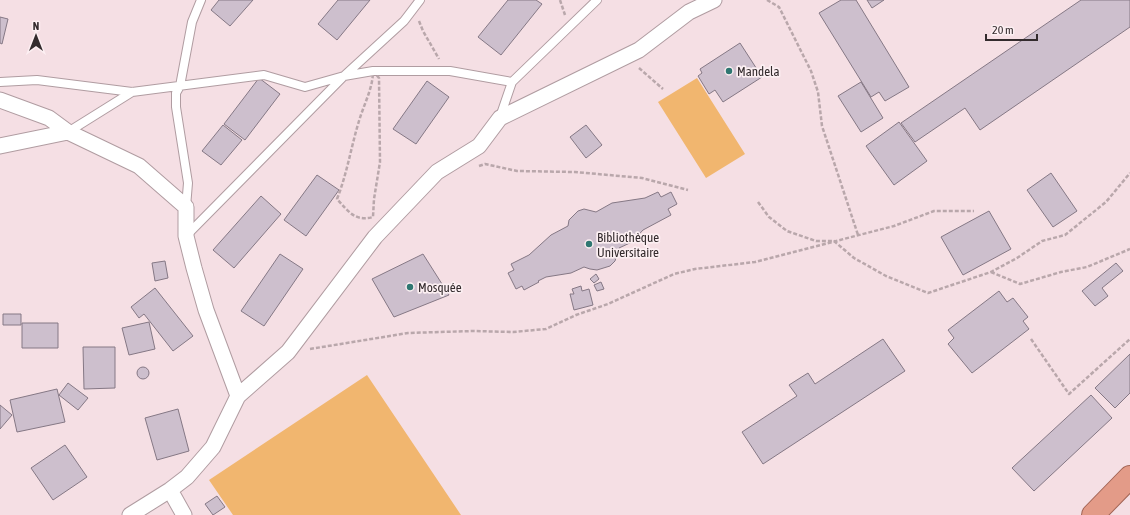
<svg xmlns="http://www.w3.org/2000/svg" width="1130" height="515" font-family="'Asap Condensed',sans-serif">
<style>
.green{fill:#f1b66f}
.building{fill:#cdbfcd;stroke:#857885}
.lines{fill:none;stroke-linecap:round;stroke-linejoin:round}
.service-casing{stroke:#b09ca1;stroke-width:10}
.minor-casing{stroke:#b09ca1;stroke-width:17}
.trunk-casing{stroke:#a16455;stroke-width:24}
.path{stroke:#b9a7ab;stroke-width:2.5;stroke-dasharray:4 2;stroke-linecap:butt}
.service{stroke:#fff;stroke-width:8}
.minor{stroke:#fff;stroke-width:15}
.trunk{stroke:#e39b88;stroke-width:22}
.poi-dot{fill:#2f7772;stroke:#fceff2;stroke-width:1.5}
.labels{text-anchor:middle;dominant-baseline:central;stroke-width:3.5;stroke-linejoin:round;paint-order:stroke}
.poi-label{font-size:13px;fill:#332b2d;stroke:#fceff2;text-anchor:start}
</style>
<rect width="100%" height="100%" fill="#f5dfe4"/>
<!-- green -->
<path class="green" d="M697,78L745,154L706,178L658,102Z
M367,375L461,515H233L209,480Z"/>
<!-- building -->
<path class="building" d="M219,0H253L230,26L211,10Z
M338,0H370L337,40L318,24Z
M508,0H536L542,4L501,55L478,37Z
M841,0H856L909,87L885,101L879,92L871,97L819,13Z
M867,0H884L872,8Z
M1081,0H1130V27L980,130L965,108L915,142L901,123Z
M0,17L8,19L2,44L0,43Z
M740,43L762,77L723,102L715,90L709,94L698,76L702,73L700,69Z
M259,78L280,94L245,140L224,124Z
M427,81L449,97L416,144L393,129Z
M861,82L883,118L861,132L838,96Z
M899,122L927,161L894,185L866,146Z
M223,125L242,140L221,165L202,151Z
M586,125L602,145L586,158L570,137Z
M1051,173L1077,211L1053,227L1027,190Z
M317,175L339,190L306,236L284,220Z
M658,192L661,197L671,192L677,204L668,209L671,215L643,230L632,242L619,248L615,261L610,266L597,270L590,269L584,267L571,273L546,277L538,281L539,282L524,290L522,286L516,289L508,273L514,270L511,264L529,255L551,235L568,226L569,220L578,211L584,209L596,212L612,203L645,198Z
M261,196L281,214L234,268L213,250Z
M989,211L1011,249L963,275L941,237Z
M280,254L303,269L264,326L241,311Z
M423,254L449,295L394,317L372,279Z
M165,261L168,278L155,281L152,263Z
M1116,263L1123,271L1102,288L1108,296L1095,306L1082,291Z
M596,274L599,279L594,283L590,279Z
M601,282L604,289L597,291L594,285Z
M581,286L582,291L589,289L593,305L574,310L570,294H574L572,289Z
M155,288L193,336L173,351L144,314L139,318L131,307Z
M999,291L1007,302L1013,298L1028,317L1023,321L1029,329L972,373L948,344L954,338L948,330Z
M3,314H21V325H3Z
M149,322L155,349L129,355L122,328Z
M22,323H58V348H22Z
M883,339L905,371L763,464L742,432L797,396L789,385L808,373L815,384Z
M83,347H115V388L84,389Z
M1130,354V393L1115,408L1095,388Z
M137 373a6 6 0 1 1 12 0a6 6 0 1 1-12 0Z
M68,383L88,398L78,410L59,395Z
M57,389L65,422L17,432L10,400Z
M1091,395L1112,418L1034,491L1012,468Z
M0,405L12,415L0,429Z
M178,409L189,451L157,460L145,418Z
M65,445L87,477L53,500L31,468Z
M217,496L225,507L213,515L205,504Z"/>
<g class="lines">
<defs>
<path id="service" d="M0,82L37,80L132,92L264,75L305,87L344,76L373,71H450L512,82
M500,117L512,82L597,0
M68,132L132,92
M186,207L188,183L176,107V93L180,86L192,22L201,0
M186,236L344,76L404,21L420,0"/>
<path id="minor" d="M0,100L49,118L68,132
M0,146L68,132L139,166L186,207V236L194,268L206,310L238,396
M170,490L184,515
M130,515L170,490L187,477L213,447L238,396L288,352L375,237L437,172L479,146L500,118L639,50L689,12L714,0"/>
<path id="trunk" d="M1093,515L1130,477"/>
</defs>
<!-- service casing -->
<use href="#service" class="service-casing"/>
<!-- minor casing -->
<use href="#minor" class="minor-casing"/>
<!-- trunk casing -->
<use href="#trunk" class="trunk-casing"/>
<!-- path -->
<path class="path" d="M560,0L565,15
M767,0L779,7L811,71L818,92L822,126L858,235
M419,21L423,31L439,59
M639,68L663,89
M373,71L379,78L380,162L374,199L373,217C355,222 348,211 337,199C347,174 351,147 359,121C364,104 373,88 373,71Z
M479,166L485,164L517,171L575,172L642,178L688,190
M758,202L769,217L787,231L816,241H834L854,258L886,276L928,293L991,272L1017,258L1042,241L1065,235L1106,202L1130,173
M991,272L1020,284L1061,272L1087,267L1130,249
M1031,339L1069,394L1130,339
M310,349L408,333L473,331L513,332L546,329L576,315L608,304L674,274L695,269L755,262L894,226L934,211H974"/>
<!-- service -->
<use href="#service" class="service"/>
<!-- minor -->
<use href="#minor" class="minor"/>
<!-- trunk -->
<use href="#trunk" class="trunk"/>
</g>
<!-- markers -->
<g class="poi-dot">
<circle cx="729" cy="71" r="4"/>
<circle cx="589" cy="244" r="4"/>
<circle cx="410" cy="287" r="4"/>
</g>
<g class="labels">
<!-- poi labels -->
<g class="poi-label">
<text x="737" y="71">Mandela</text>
<text x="597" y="237">Bibliothèque<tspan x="597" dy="15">Universitaire</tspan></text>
<text x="418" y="287">Mosquée</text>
</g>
</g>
<!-- north arrow -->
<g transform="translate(36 36)" stroke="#fceff2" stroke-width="3" paint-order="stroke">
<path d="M0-3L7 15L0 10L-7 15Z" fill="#332b2d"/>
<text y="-6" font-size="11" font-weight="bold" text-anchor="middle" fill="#332b2d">N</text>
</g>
<!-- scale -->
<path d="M986 34v6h51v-6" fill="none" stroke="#332b2d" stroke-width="2"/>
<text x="992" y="34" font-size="12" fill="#332b2d" stroke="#fceff2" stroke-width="3" paint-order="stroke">20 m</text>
</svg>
